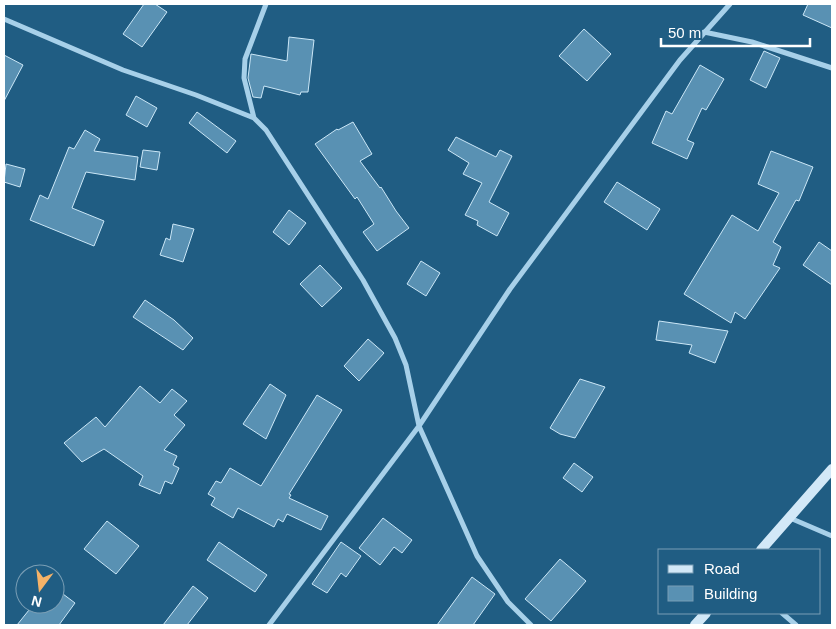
<svg xmlns="http://www.w3.org/2000/svg" width="836" height="629" font-family="Helvetica,sans-serif">
<style>
.building{fill:#5991b3;stroke:#cbe7f7}
.lines{fill:none;stroke-linecap:round;stroke-linejoin:round}
.street{stroke:#a7d0e9;stroke-width:5}
.secondary{stroke:#d2e8f7;stroke-width:10}
</style>
<rect width="100%" height="100%" fill="#205d83"/>
<!-- building -->
<path class="building" d="M144,4H155L167,12L142,47L123,34Z
M808,4H832V28L803,15Z
M584,29L611,54L587,81L559,56Z
M289,37L314,40L308,92H301L300,95L264,86L261,98L253,97L248,78L251,54L287,61Z
M764,51L780,58L766,88L750,80Z
M4,55L23,65L4,101Z
M700,65L724,79L706,110L702,108L687,140L694,143L687,159L652,143L666,111L672,114Z
M136,96L157,108L147,127L126,115Z
M197,112L236,141L227,153L189,123Z
M353,122L372,154L360,161L380,188L381,187L396,211L409,228L377,251L363,232L374,224L357,197L355,199L315,144L337,129L338,130Z
M85,130L100,139L94,151L138,157L135,180L86,172L72,208L104,221L94,246L30,220L40,195L48,199L69,147L74,149Z
M456,137L496,157L500,150L512,156L489,202L509,213L497,236L477,225L478,221L465,215L482,183L463,174L469,163L448,150Z
M143,150L160,152L157,170L140,167Z
M771,151L813,167L799,201L796,200L773,242L781,247L773,265L780,268L745,319L735,312L731,323L684,294L732,215L758,231L779,193L758,184Z
M6,164L25,169L20,187L4,182Z
M617,182L660,209L647,230L604,202Z
M289,210L306,223L289,245L273,232Z
M173,224L194,229L183,262L160,255L166,238L170,240Z
M819,242L832,251V285L803,265Z
M421,261L440,273L426,296L407,284Z
M320,265L342,288L322,307L300,284Z
M145,300L174,320L193,338L183,350L133,317Z
M659,321L728,331L715,363L689,353L692,345L656,340Z
M368,339L384,353L359,381L344,366Z
M580,379L605,387L575,438L560,434L550,428Z
M270,384L286,395L266,439L243,424Z
M140,386L160,403L172,389L187,401L174,415L185,425L164,450L177,456L173,465L179,468L172,484L165,481L160,494L139,485L143,476L104,449L82,462L64,443L96,417L105,427Z
M317,395L342,410L289,494L291,495L289,498L328,516L321,530L287,514L283,522L278,519L274,527L238,508L233,518L211,505L215,498L208,494L216,481L221,483L230,468L261,486Z
M574,463L593,477L582,492L563,478Z
M383,518L412,540L402,553L394,547L380,565L359,548Z
M107,521L139,546L116,574L84,549Z
M219,542L267,575L255,592L207,560Z
M341,542L361,556L346,577L341,573L327,593L312,584Z
M560,559L586,581L551,621L525,599Z
M472,577L495,594L473,625H437Z
M193,586L208,598L187,625H163Z
M59,591L75,603L59,625H17L33,605L41,611L47,604H55V595Z"/>
<g class="lines">
<!-- street -->
<path class="street" d="M4,19L123,70L196,95L254,118L266,130L363,280L395,338L406,365L419,426
M704,32L752,42L832,68
M254,118L244,78L245,59L266,4
M419,426L510,289L680,60L730,4
M790,518L832,536
M782,613L796,625
M269,625L419,426L477,556L508,602L531,625"/>
<!-- secondary -->
<path class="secondary" d="M761,550L832,469
M695,625L706,613"/>
</g>
<!-- border -->
<rect width="836" height="629" fill="none" stroke="#ffffff" stroke-width="10"/>
<!-- legend -->
<rect x="658" y="549" width="162" height="65" fill="#205d83" stroke="#799eb5"/>
<rect x="668" y="565" width="25" height="8" fill="#d2e8f7" stroke="#799eb5"/>
<text x="704" y="574" font-size="15" fill="#ffffff">Road</text>
<rect x="668" y="586" width="25" height="15" fill="#5991b3" stroke="#799eb5"/>
<text x="704" y="599" font-size="15" fill="#ffffff">Building</text>
<!-- north arrow -->
<g transform="translate(40 589) rotate(195)"><circle r="24" fill="#205d83" stroke="#799eb5"/>
<path d="M0-4L9 19L0 12L-9 19Z" fill="#f6b368"/>
<text y="-8" font-size="14" font-weight="bold" text-anchor="middle" fill="#ffffff">N</text>
</g>
<!-- scale -->
<path d="M661 38v8h149v-8" fill="none" stroke="#ffffff" stroke-width="2.5"/>
<text x="668" y="38" font-size="15" fill="#ffffff" stroke="#205d83" stroke-width="4" paint-order="stroke">50 m</text>
</svg>
